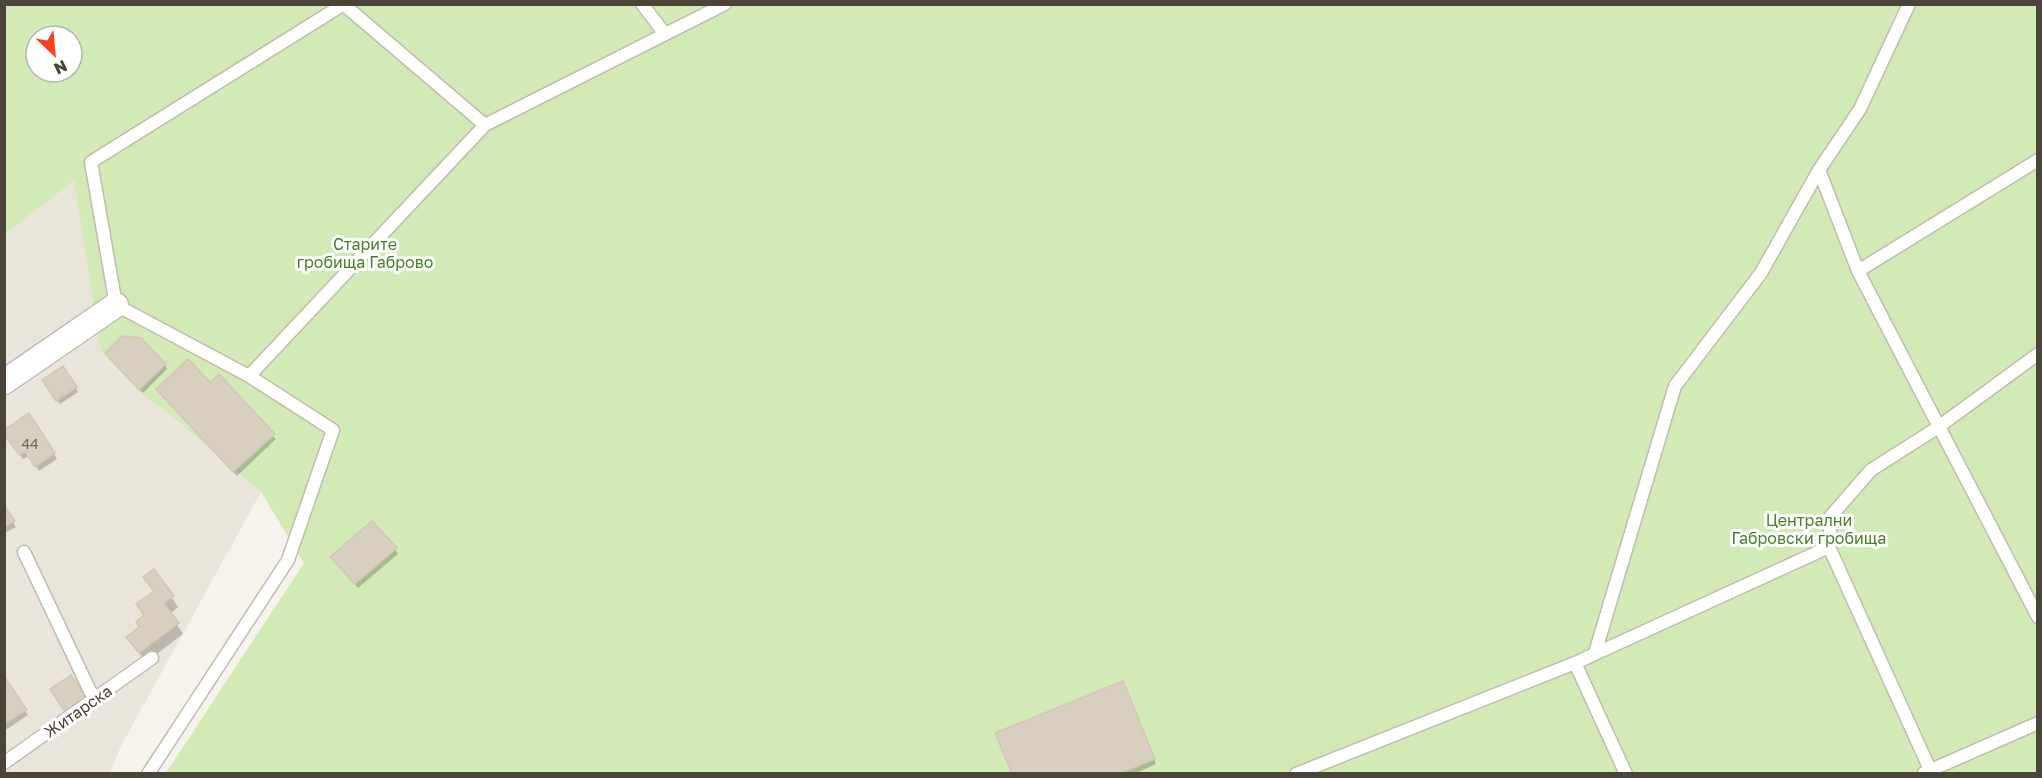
<svg xmlns="http://www.w3.org/2000/svg" width="2042" height="778" font-family="'Golos Text',sans-serif">
<style>
.residential{fill:#eae5da}
.green{fill:#d2eab5;fill-rule:evenodd}
.shadow{fill:#0003}
.building{fill:#d8cfc1;stroke:#d3c7b4;stroke-width:1.5}
.lines{fill:none;stroke-linecap:round;stroke-linejoin:round}
.service-casing{stroke:#c2bbae;stroke-width:15}
.minor-casing{stroke:#c2bbae;stroke-width:27}
.service{stroke:#fff;stroke-width:12}
.minor{stroke:#fff;stroke-width:24}
.labels{text-anchor:middle;dominant-baseline:central;stroke-width:6;stroke-linejoin:round;paint-order:stroke}
.number-label{font-size:14px;fill:#6e675b}
.park-label{font-size:16px;fill:#4a7f2a;stroke:#fff}
.street-label{font-size:16px;fill:#4b4439;stroke:#fff}
</style>
<rect width="100%" height="100%" fill="#f6f3ec"/>
<!-- residential -->
<path class="residential" d="M74,181L101,352L145,397L162,408L261,492L121,746L110,773L5,774V234Z"/>
<!-- green -->
<path class="green" d="M4,5H2037V773H166L304,563L261,492L162,408L145,397L101,352L74,181L5,234ZM36,36H72V72H36Z"/>
<!-- shadow -->
<path class="shadow" d="M110,358L165,365L167,369L143,393Z
M62,368L78,392L60,404L44,380Z
M210,384L276,439L237,476L158,389Z
M29,416L57,459L39,471L29,456L23,459L7,437Z
M4,508L16,527L4,533Z
M395,549L398,554L358,588L335,562Z
M153,571L178,607L170,614L183,634L146,662L128,637L141,627L155,592L151,588Z
M4,679L28,715L4,731Z
M1125,688L1156,764L1134,774H1013Z"/>
<!-- building -->
<path class="building" d="M122,336L141,338L166,364L139,390L105,353Z
M188,359L210,382L219,374L275,434L233,472L156,389Z
M63,366L77,387L56,401L42,380Z
M29,413L55,453L35,467L25,452L19,455L4,434V430Z
M4,505L15,521L4,527Z
M372,521L397,548L355,584L330,557Z
M154,569L174,596L164,603L179,623L139,653L126,637L139,627L136,622L144,615L136,604L154,591L143,577Z
M71,675L86,697L65,712L50,689Z
M4,676L27,710L4,724Z
M1123,681L1155,759L1119,774H1012L995,733Z"/>
<g class="lines">
<defs>
<path id="service" d="M343,4L485,125
M642,4L665,34
M1819,170L1858,271L2038,617
M1858,271L2038,160
M249,376L485,125L725,4
M1829,547L1932,774
M24,552L90,691L96,698
M1595,653L1675,386L1761,273L1819,170L1860,109L1909,4
M1575,663L1626,774
M4,763L152,658
M1924,773L2038,723
M148,774L288,560L333,430L249,376L116,305L91,162L344,4
M1296,774L1575,663L1829,547L1831,516L1871,470L1937,428L2038,354"/>
<path id="minor" d="M4,382L116,305"/>
</defs>
<!-- service casing -->
<use href="#service" class="service-casing"/>
<!-- minor casing -->
<use href="#minor" class="minor-casing"/>
<!-- service -->
<use href="#service" class="service"/>
<!-- minor -->
<use href="#minor" class="minor"/>
</g>
<g class="labels">
<!-- number labels -->
<g class="number-label">
<text x="30" y="443">44</text>
</g>
<!-- park labels -->
<g class="park-label">
<text x="365" y="244">Старите<tspan x="365" dy="18">гробища Габрово</tspan></text>
<text x="1809" y="520">Централни<tspan x="1809" dy="18">Габровски гробища</tspan></text>
</g>
<!-- street labels -->
<g class="street-label">
<text transform="translate(78 711) rotate(-35)">Житарска</text>
</g>
</g>
<!-- border -->
<rect width="2042" height="778" fill="none" stroke="#4b4439" stroke-width="12"/>
<!-- north arrow -->
<g transform="translate(54 54) rotate(154)"><circle r="28" fill="#ffffff" stroke="#b7b4b0" stroke-width="1.5"/>
<path d="M0-4.5L10 22L0 15L-10 22Z" fill="#fc3f1d"/>
<text y="-9" font-size="16" font-weight="bold" text-anchor="middle" fill="#4b4439">N</text>
</g>
</svg>
